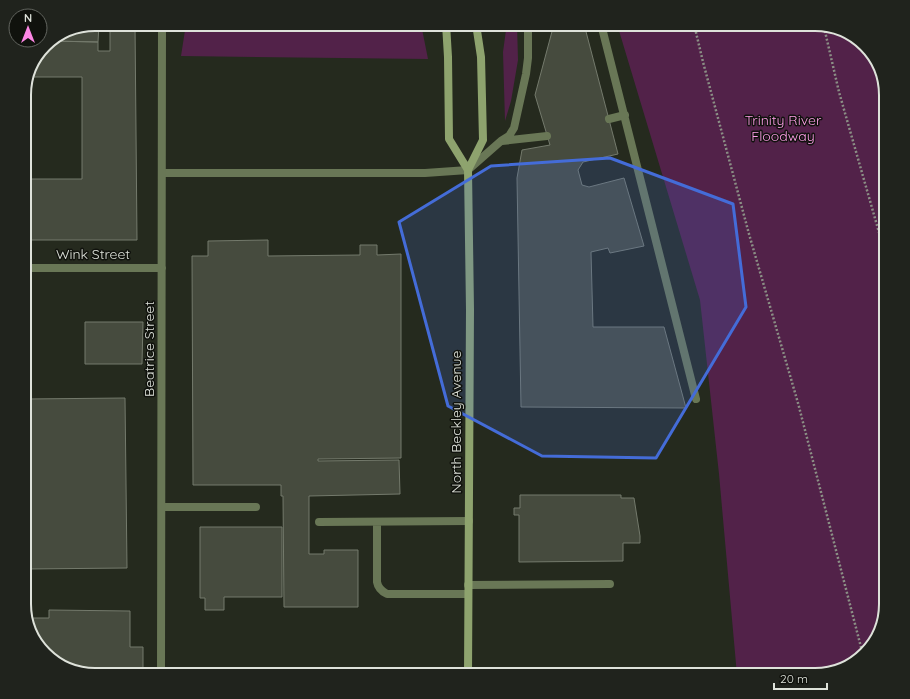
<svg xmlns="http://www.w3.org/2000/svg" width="910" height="699" font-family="Quicksand,sans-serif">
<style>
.green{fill:#522249}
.building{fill:#464b3e;stroke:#747a6c}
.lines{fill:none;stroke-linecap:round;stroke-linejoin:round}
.path{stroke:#8b8f85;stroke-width:2.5;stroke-dasharray:2 2;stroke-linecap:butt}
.service{stroke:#697756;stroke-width:8}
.minor{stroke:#697756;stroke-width:8}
.secondary{stroke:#8ea36e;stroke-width:8}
.marked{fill:#446cd8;fill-opacity:0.2;stroke:#446cd8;stroke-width:3;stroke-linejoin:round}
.labels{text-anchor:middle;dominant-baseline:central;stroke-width:3;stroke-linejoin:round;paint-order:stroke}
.park-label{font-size:14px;fill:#ff9fe9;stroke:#10120d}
.street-label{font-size:14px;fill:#dee2da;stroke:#10120d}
.rim{fill:none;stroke:#dee2da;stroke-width:2}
</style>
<rect width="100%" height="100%" fill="#252a1e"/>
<!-- green -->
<path class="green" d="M186,24H421L428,59L181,56Z
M506,24H517L518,60L511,101L505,121L503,52L506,30Z
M617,24H816L859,39L879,64L886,94V605L871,648L846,668L815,675H737L719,474L700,300Z"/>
<!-- building -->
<path class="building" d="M95,24H99L98,42L50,41Z
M110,24H135L137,240H24V179H82V77H28L31,64L48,42L50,41L98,42V51H110Z
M554,24H584L618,154L583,162L578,170L582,185L589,187L624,178L644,246L610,253L608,248L591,252L593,327H664L686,408L521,407L517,178L522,150L550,145L535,95Z
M268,240V256L360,255V245H377V255L401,254V458L318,459V461L399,460L400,494L309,496V554H324V550H358V607H284L283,496H281V485H193L192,256H208V241Z
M85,322H143L142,364H85Z
M125,398L127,568L27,569L26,399Z
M520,495H621V498H634L640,536V543H623V561L519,562V515H514V508H520Z
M200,527H282V597H224V610H205V598H200Z
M49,610L130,611V647H143V675H94L51,660L31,636L27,618H49Z
M550,673H596V675H550Z"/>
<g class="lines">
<!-- path -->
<path class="path" d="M694,24L703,62L749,234L798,403L863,655
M824,27L839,92L886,257"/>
<!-- service -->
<path class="service" d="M601,24L696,399
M609,119L625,115
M502,141L547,136
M162,173H425L468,170L501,141L509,136L514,128L526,74L528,58V24
M162,507H256
M319,522L469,521
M377,522V582C378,588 381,591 387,594H468
M468,585L610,584"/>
<!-- minor -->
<path class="minor" d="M24,268H162
M161,675L162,24"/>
<!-- secondary -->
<path class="secondary" d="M446,24L448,57L449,139L468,170
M468,675L470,310L468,170L483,140L481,57L476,24"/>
</g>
<!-- marked area -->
<path class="marked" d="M610,158L733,204L746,307L656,458L542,456L448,406L399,222L491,166Z"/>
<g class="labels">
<!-- park labels -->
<g class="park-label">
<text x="783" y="120">Trinity River<tspan x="783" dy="16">Floodway</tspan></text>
</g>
<!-- street labels -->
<g class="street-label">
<text x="93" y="254">Wink Street</text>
<text transform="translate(149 349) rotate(-90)">Beatrice Street</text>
<text transform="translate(456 422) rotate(-90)">North Beckley Avenue</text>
</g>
</g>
<!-- crop -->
<path d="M0 0H910V699H0ZM95 31H815A64 64 0 0 1 879 95V604A64 64 0 0 1 815 668H95A64 64 0 0 1 31 604V95A64 64 0 0 1 95 31Z" fill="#20231d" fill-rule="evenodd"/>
<path class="rim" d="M95 31H815A64 64 0 0 1 879 95V604A64 64 0 0 1 815 668H95A64 64 0 0 1 31 604V95A64 64 0 0 1 95 31Z"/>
<!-- north arrow -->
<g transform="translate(28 28)"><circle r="19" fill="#10120d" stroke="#62655f"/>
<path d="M0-3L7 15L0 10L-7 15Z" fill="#fc86e4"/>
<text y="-6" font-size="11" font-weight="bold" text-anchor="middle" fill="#dee2da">N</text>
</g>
<!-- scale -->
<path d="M774 683v6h53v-6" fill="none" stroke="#dee2da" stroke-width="2"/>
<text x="780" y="683" font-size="12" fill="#dee2da" stroke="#10120d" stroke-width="3" paint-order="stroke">20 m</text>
</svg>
